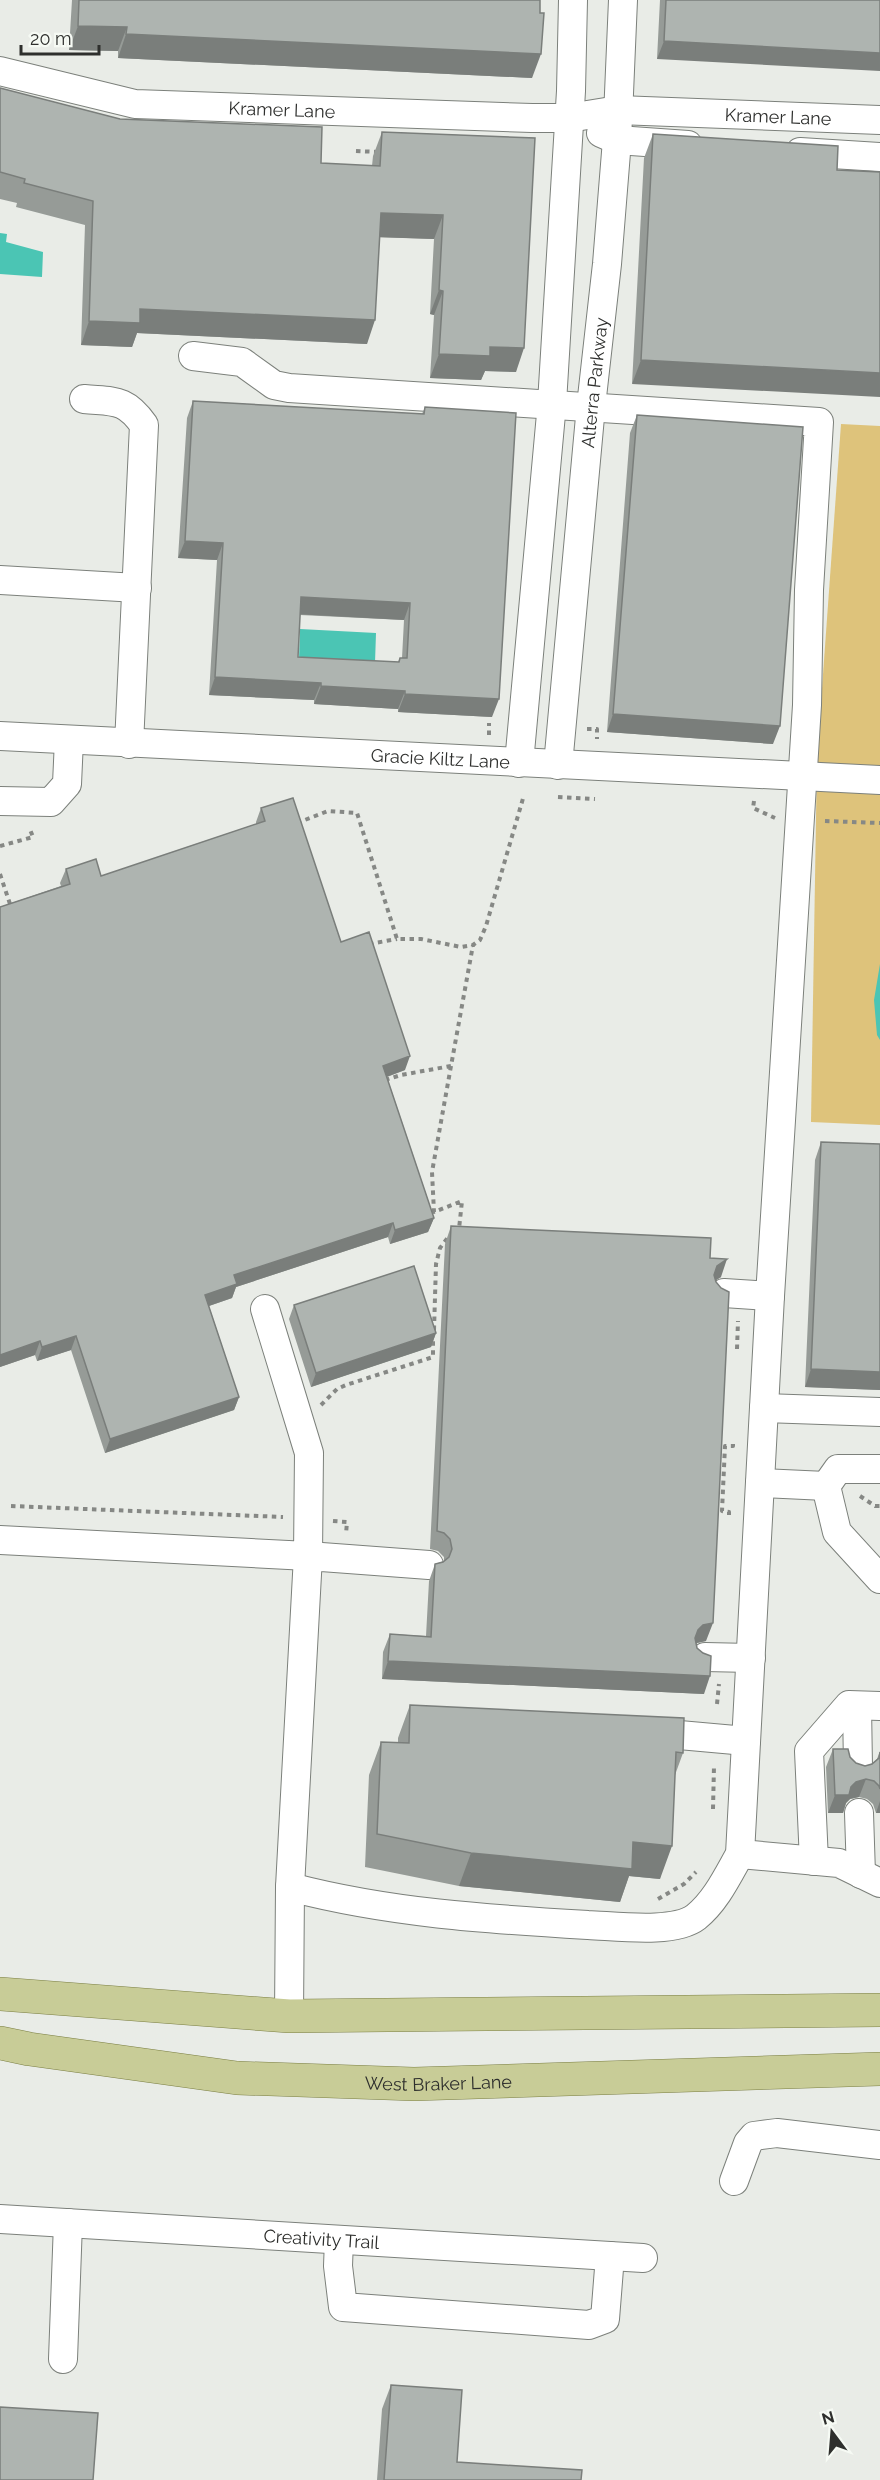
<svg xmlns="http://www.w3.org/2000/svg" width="880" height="2480" font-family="Raleway,sans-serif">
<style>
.green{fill:#dec37b}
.water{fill:#4bc5b4}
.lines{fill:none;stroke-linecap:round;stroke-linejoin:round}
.minor-casing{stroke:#7c807b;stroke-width:30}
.major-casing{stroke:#7b7f44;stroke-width:34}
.path{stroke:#868885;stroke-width:4;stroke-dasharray:4.5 4.5;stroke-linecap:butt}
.minor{stroke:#fff;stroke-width:28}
.major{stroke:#c8cc97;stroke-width:33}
.wall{fill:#969b97;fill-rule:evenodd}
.shaded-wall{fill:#7a7e7b}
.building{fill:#aeb4b0;stroke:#7a7e7b;stroke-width:1.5;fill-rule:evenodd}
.labels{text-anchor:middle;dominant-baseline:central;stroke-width:6;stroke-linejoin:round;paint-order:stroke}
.street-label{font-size:18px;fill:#2e2f2d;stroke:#f6faf4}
</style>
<rect width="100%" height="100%" fill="#e9ece7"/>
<!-- green -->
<path class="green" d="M841,424L880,426V1125L811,1122L817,758Z"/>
<!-- water -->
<path class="water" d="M0,233L7,234L6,242L43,252L42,277L0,274Z
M300,629L376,633L375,663L299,659Z
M880,964V1040L877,1035L874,1000Z"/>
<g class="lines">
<defs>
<g id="minor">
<path id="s1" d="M0,71L135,104L532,118H569L618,110L880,120"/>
<path d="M601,133L617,140L688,145"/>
<path d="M800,152L880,157"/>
<path d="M193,356L242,362L274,385L289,388L819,422L809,590L807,705L770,1296L740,1854C728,1875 716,1901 696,1917C674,1934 616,1926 588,1925C487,1919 389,1913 290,1887"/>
<path d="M84,399C114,402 125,398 144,425L129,744"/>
<path d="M0,580L137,588"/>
<path id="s2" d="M0,736L880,780"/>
<path d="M519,763L552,403L571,91L573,0"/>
<path id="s3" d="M558,765L591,406L607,264L617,140L623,0"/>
<path d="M0,801L51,802L67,784L69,740"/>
<path d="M724,1293L770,1296"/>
<path d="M764,1408L880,1412"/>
<path d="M880,1469H838L826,1486L837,1532L880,1579"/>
<path d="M760,1483L826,1486"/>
<path d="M0,1540L308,1556L309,1453L265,1309"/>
<path d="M705,1657L751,1658"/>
<path d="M857,1706L858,1767"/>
<path d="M657,1733L746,1741"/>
<path d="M859,1813L861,1874"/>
<path d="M740,1854L839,1863L880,1883"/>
<path d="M814,1861L809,1751L849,1705L880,1706"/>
<path d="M289,2016L290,1887L308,1556L429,1565"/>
<path d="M734,2181L748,2143L754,2136L777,2133L880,2145"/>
<path id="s4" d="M0,2219L643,2258"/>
<path d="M339,2240L338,2266L343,2307L589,2325L605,2319L610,2256"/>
<path d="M63,2359L68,2223"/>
</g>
<g id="major">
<path d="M0,1994L289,2016L880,2010"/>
<path id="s5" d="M0,2043L29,2049L237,2078L414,2084L880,2069"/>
</g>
</defs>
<!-- minor casing -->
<use href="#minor" class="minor-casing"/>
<!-- major casing -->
<use href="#major" class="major-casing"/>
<!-- path -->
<path class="path" d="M356,151L379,152
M587,729H597V739
M489,735V723
M558,797L595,799
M754,801L753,808L775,818
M825,821L880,823
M297,823L328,811L357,813L397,939H421L461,947L473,945L480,940L486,926L524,795
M0,846L33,837L29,827
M0,874L11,907
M369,944L397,939
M451,1066L432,1172L434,1212L462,1201L459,1229
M385,1080L401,1075L451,1066L473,945
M434,1330L436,1264L440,1248L449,1236
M737,1349L738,1321
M321,1405L337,1389L346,1385L433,1357V1338
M860,1496L875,1506H880
M11,1506L283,1517
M729,1515V1512L722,1511L725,1446H733V1444
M333,1521L347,1522L346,1534
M717,1704L719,1684
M713,1809L714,1766
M658,1899L684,1884L696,1872"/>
<!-- minor -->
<use href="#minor" class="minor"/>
<!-- major -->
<use href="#major" class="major"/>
</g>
<!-- wall -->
<path class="wall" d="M72,0H540L532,78L118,58V51L69,50Z
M660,0H880L657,59Z
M0,88L120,119L321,163L372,166L373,156L382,132L535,138L516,372L485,371L481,380L430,378L434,315L430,314L434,239L379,237L367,344L137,333L132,347L81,345L85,225L16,207L17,203L0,199Z
M653,134L838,146L632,384L644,158Z
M193,401L422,414L425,407L492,717L398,712V709L314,704V700L209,695L217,560L178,558L187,418ZM300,615L404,620L402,658H400L398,662L298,657Z
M637,415L773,744L607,732L630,433Z
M261,808L341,942L405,1070L387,1077L434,1218L428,1232L390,1244L388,1237L236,1287L232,1298L209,1306L239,1397L234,1410L105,1453L71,1350L37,1361L35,1355L0,1367V907L61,886L60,883L66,869L101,876L256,824V822Z
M821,1142L880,1390L805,1387L815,1160Z
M451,1226L710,1258L721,1277L715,1281L706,1641L696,1643L704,1694L382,1679L383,1652L390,1634L426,1636L429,1581L435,1564L444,1561V1557L438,1551L430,1549L445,1244Z
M294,1305L436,1333L431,1347L311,1387L289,1319Z
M410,1705L683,1753L675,1775L660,1879L629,1876L620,1902L459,1886L365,1867L369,1775L381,1742H398V1738Z
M833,1749L850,1757L856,1763L865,1766L872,1764L877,1759L880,1751V1813H876L873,1804L867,1799L859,1797L850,1799L846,1803L843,1813H828L826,1767Z
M391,2385L457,2462L581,2480H377L382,2409Z"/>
<!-- shaded-wall -->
<path class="shaded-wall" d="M78,26L127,27L118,51L69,50Z
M126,34L541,54L532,78L118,58Z
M664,41L880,53V71L657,59Z
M381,213L443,215L434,239L372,237Z
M439,290L443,291L434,315L430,314Z
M140,309L375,320L367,344L137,333L132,347L81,345L89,321Z
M490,347L524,348L516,372L485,371L481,380L430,378L439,354Z
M641,360L880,373V397L632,384Z
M185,541L223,543L217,560L178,558Z
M301,597L410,603L404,620L294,614Z
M215,677L321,683L314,700L209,695Z
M321,686L405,691L398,709L314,704Z
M405,694L499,699L492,717L398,712Z
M613,714L780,726L773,744L607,732Z
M410,1056L405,1070L378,1080L383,1066Z
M434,1218L428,1232L390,1244L395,1230Z
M393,1223L388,1237L236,1287L232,1298L200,1309L205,1295L234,1275Z
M727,1259L721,1277L711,1283L717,1266Z
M436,1333L431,1347L311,1387L316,1373Z
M76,1336L71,1350L37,1361L42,1347Z
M40,1341L35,1355L0,1367V1355Z
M811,1369L880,1372V1390L805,1387Z
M239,1397L234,1410L105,1453L110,1439Z
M713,1623L706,1641L697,1643L691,1648L698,1630L703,1625Z
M388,1661L710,1676L704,1694L382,1679Z
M866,1779L859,1797L850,1799L846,1803L843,1813H828L835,1795L851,1787L856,1782Z
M880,1801V1813H876Z
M633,1842L672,1846L660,1879L629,1876L620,1902L459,1886L471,1853Z"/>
<!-- building -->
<path class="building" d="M79,0H540V13H544L541,54L126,34L127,27L78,26Z
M666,0H880V53L664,41Z
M0,88L120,119L322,127L321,163L380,166L382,132L535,138L524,348L490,347V356L439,354L443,291L439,290L443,215L381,213L375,320L140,309V323L89,321L93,201L24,183L25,179L0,172Z
M653,134L838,146L837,170L880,172V373L641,360Z
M193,401L424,414L425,407L516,413L499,699L405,694V691L321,686V683L215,677L223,543L185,541ZM301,597L410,603L407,658H400L399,662L298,657Z
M637,415L803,427L780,726L613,714Z
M293,798L341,942L369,932L410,1056L383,1066L434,1218L395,1230L393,1223L234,1275L237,1284L205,1295L239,1397L110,1439L76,1336L42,1347L40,1341L0,1355V907L70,884L66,869L96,859L101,876L265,821L261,808Z
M821,1142L880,1144V1372L811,1369Z
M451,1226L711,1238L710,1258L727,1259L717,1266L714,1275L716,1282L721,1288L729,1292L713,1623L703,1625L698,1630L695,1638L697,1648L703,1653L711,1656L710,1676L388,1661L390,1634L431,1637L435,1564L443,1562L449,1557L452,1549L450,1539L444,1533L437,1531Z
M414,1266L436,1333L316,1373L294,1305Z
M410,1705L684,1718L683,1753L676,1752L672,1846L633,1842L632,1869L471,1853L377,1834L381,1742L409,1743Z
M833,1749H848L850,1757L856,1763L865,1766L872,1764L879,1758L880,1752V1789L879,1786L874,1781L866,1779L856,1782L851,1787L849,1795H835Z
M391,2385L462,2390L457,2462L582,2470L581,2480H384Z
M0,2407L98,2413L93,2480H0Z"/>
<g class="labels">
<!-- street labels -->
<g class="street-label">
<text stroke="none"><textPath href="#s1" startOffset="286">Kramer Lane</textPath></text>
<text stroke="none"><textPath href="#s1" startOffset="783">Kramer Lane</textPath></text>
<text stroke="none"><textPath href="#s3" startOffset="384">Alterra Parkway</textPath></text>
<text stroke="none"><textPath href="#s2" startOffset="441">Gracie Kiltz Lane</textPath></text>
<text stroke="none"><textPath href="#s5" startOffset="441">West Braker Lane</textPath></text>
<text stroke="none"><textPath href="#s4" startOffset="322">Creativity Trail</textPath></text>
</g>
</g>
<!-- north arrow -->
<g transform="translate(832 2432) rotate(344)" stroke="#f6faf4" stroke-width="4.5" paint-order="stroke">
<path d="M0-4.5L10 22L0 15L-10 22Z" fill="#2e2f2d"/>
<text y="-9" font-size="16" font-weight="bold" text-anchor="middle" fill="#2e2f2d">N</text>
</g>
<!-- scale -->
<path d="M21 45v9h78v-9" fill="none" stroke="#2e2f2d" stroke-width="3"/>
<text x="30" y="45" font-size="18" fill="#2e2f2d" stroke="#f6faf4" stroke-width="4.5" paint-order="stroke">20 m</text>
</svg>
